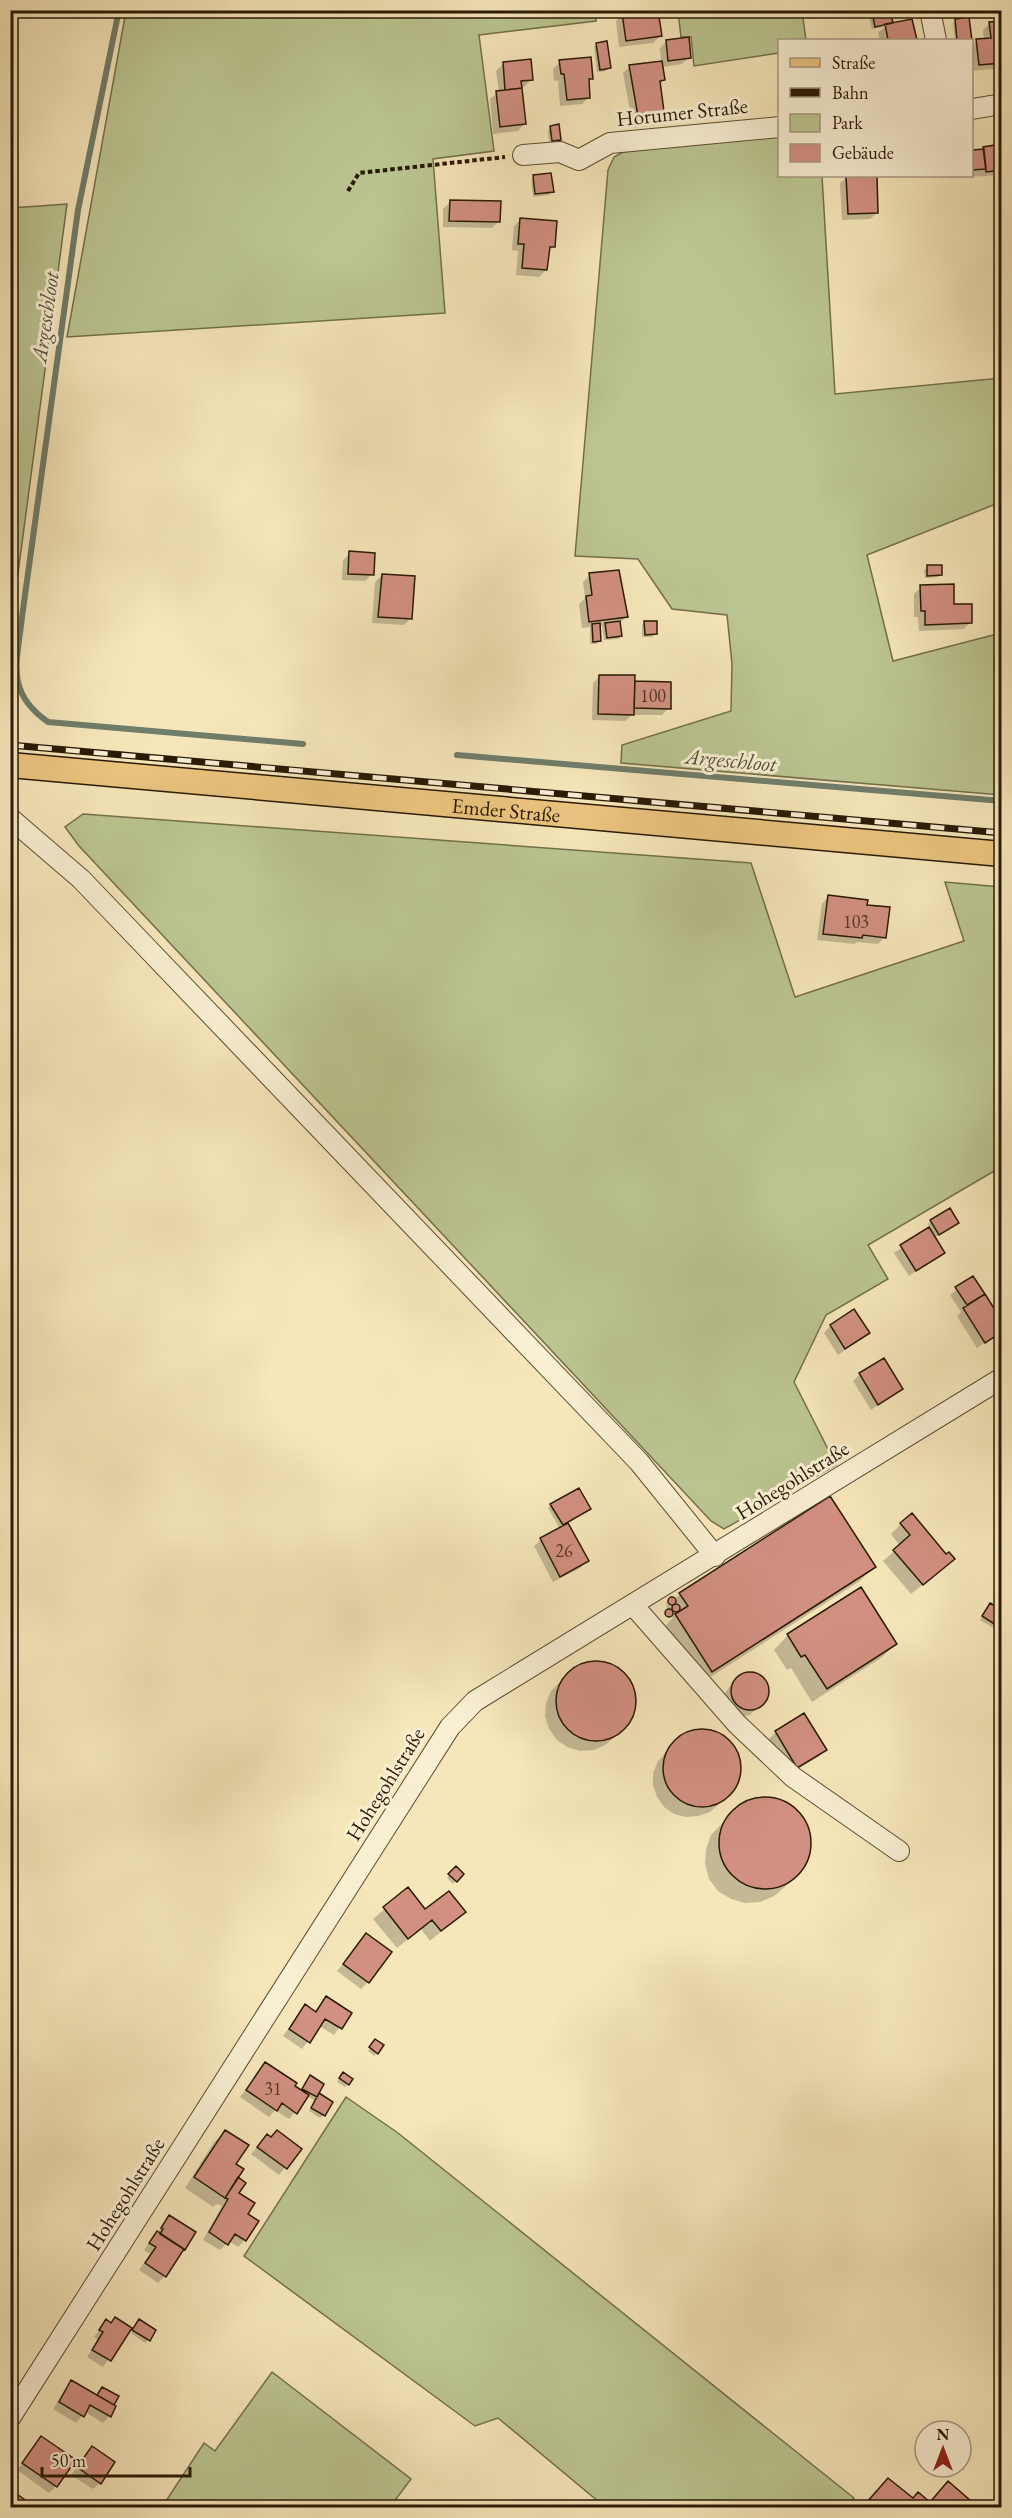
<svg xmlns="http://www.w3.org/2000/svg" width="1012" height="2518" font-family="'EB Garamond',serif">
<style>
.green{fill:#bbc591;stroke:#726f4b;stroke-width:1.5}
.shadow{fill:#0003}
.lines{fill:none;stroke-linecap:round;stroke-linejoin:round}
.stream{stroke:#6f7d6b;stroke-width:6}
.building{fill:#d29081;stroke:#291905;stroke-width:1.5}
.minor-casing{stroke:#5c4c32;stroke-width:22}
.major-casing{stroke:#291905;stroke-width:27}
.path{stroke:#291905;stroke-width:4;stroke-dasharray:4.5 3;stroke-linecap:butt}
.minor{stroke:#f9efd3;stroke-width:20}
.major{stroke:#ebc47e;stroke-width:24}
.rail-casing{stroke:#291905;stroke-width:7}
.rail{stroke:#f9efd3;stroke-width:4.5;stroke-dasharray:14;stroke-linecap:butt}
.labels{text-anchor:middle;dominant-baseline:central;stroke-width:6;stroke-linejoin:round;paint-order:stroke}
.number-label{font-size:18px;fill:#533724}
.street-label{font-size:21px;fill:#291905;stroke:#f9efd3}
.water-label{font-size:22px;font-style:italic;fill:#525340;stroke:#f9efd3}
</style>
<rect width="100%" height="100%" fill="#f6e7bb"/>
<filter id="stains"><feTurbulence type="fractalNoise" baseFrequency=".00333" numOctaves="4"/><feColorMatrix values="0 0 0 0 .2 0 0 0 0 .09 0 0 0 0 .02 0 0 0 .5 -.17"/></filter>
<radialGradient id="worn" r=".72"><stop offset=".6" stop-color="#630" stop-opacity="0"/><stop offset="1" stop-color="#630" stop-opacity=".3"/></radialGradient>
<!-- green -->
<path class="green" d="M126,11L596,10V21L479,35L494,151L433,159L445,313L67,337Z
M678,11H802L806,40H780L779,53L694,66L691,37H681Z
M779,135L780,176H822L835,394L1001,378V502L867,555L893,661L1001,633V795L621,763L622,745L731,711L732,664L727,615L672,609L638,559L575,556L608,170L614,157L623,152Z
M67,204L11,626V208Z
M83,814L751,863L795,997L964,941L945,882L1001,887V1167L868,1245L888,1279L826,1315L794,1382L836,1465L724,1529L711,1521L79,846L65,827Z
M346,2097L398,2133L854,2498L846,2508L605,2507L498,2418L475,2426L244,2256Z
M272,2372L411,2479L390,2507H162L204,2443L215,2451Z"/>
<!-- shadow -->
<path class="shadow" d="M623,14L660,36L653,43L619,47L616,21Z
M872,14L892,24L911,20L915,40H880L878,33L885,26L872,29L869,17Z
M956,20L970,40H955L953,23Z
M1002,22V68L973,71L972,46L977,41L984,40L983,30L990,23Z
M667,41L689,57L682,64L662,67L663,80L659,85L663,118L656,125L633,128L623,73L630,66L661,62L660,48Z
M597,44L609,68L606,71L597,72L594,47Z
M560,62L591,78L587,82L589,97L582,104L560,106L558,80L554,81L553,69Z
M503,64L531,80L524,87H520L524,124L518,131L493,134L490,99L499,92L496,71Z
M551,127L560,139L557,142L549,143L548,130Z
M1002,146V175L949,178V176H972V152Z
M875,176L877,213L870,219L842,220L840,183L847,177Z
M534,177L552,192L549,195L533,197L531,180Z
M450,202L499,221L492,228L443,227V209Z
M521,219L553,246L548,252L546,270L539,277L516,275L518,251L512,250L514,226Z
M350,553L372,574L365,581L342,580L343,560Z
M927,567L941,574L938,577L925,578L924,570Z
M382,575L411,618L404,625L372,623L375,582Z
M590,575L626,617L619,624L621,636L618,639L604,640L602,626H599L600,641L596,644H590V627L582,628L579,604L585,598L583,582Z
M921,587L952,606L971,622L964,629L919,631L918,617H914V594Z
M645,622L655,634L652,637H642V625Z
M600,676L633,683L670,684L669,708L662,715H632L625,721L592,720L593,683Z
M828,897L866,906L885,937L878,944L857,942L854,944L817,940L822,904Z
M949,1210L954,1225L934,1238L943,1252L909,1276L894,1253L930,1228L928,1224L931,1221Z
M973,1278L1002,1323V1332L977,1348L957,1316L961,1312L950,1295Z
M830,1326L868,1333L838,1355L824,1333Z
M860,1374L901,1389L871,1410L853,1381Z
M551,1505L589,1509L566,1523L587,1561L580,1568L553,1582L534,1546L541,1540L560,1529L548,1508Z
M901,1524L942,1569L911,1594L883,1561L900,1546L891,1534Z
M874,1567L860,1581L698,1685L662,1629L673,1618L671,1615H664L668,1611L666,1603L669,1600L673,1601L680,1594Z
M861,1589L896,1644L881,1658L812,1702L791,1668L787,1670L774,1650L788,1635Z
M988,1608L1002,1612V1621L995,1629L980,1620Z
M596,1662L608,1664L619,1670L628,1679L633,1690L634,1702L632,1715L626,1725L615,1737L605,1745L594,1750L580,1751L567,1747L557,1740L549,1729L545,1716L546,1703L551,1691L572,1670L584,1664Z
M745,1674H757L767,1687L766,1698L750,1715L744,1716L733,1714L725,1705V1693L735,1680Z
M699,1731L712,1732L723,1737L732,1746L738,1757L740,1769L737,1781L731,1792L719,1804L710,1812L698,1816L686,1817L674,1814L664,1807L657,1797L653,1785V1773L658,1761L677,1740L687,1733Z
M776,1732L825,1750L818,1757L790,1774L769,1739Z
M763,1799L778,1801L791,1807L801,1817L808,1830L809,1844L807,1859L799,1872L785,1887L774,1896L760,1902L745,1903L731,1899L718,1891L709,1879L705,1864L706,1849L711,1835L736,1809L749,1802Z
M456,1868L462,1874L453,1884L447,1878Z
M408,1889L425,1911L464,1912L430,1941L421,1929L397,1948L373,1919Z
M366,1935L368,1982L361,1989L337,1971Z
M326,1998L350,2013L334,2035L319,2026L302,2049L283,2036L305,2006L314,2012Z
M373,2044L377,2053L374,2056L368,2051Z
M265,2064L301,2091L307,2080L317,2094L323,2115L320,2118L309,2111L315,2101L307,2096L289,2119L275,2110L269,2117L240,2097Z
M340,2077L348,2084L345,2087L337,2082Z
M225,2132L234,2165L237,2193L246,2214L245,2240L238,2247L229,2241L220,2250L203,2240L222,2206L217,2204L213,2207L185,2188L214,2142Z
M267,2136L300,2149L279,2175L251,2154Z
M169,2217L165,2276L158,2283L139,2270L150,2254L144,2250Z
M106,2321L130,2328L103,2367L87,2357L98,2340L94,2337Z
M136,2324L148,2340L145,2343L131,2333Z
M72,2382L96,2396L102,2388L109,2416L103,2423L85,2412L76,2423L53,2409L65,2389Z
M42,2438L56,2486L49,2493L17,2470Z
M92,2448L100,2483L93,2489L71,2475Z
M878,2490L929,2504L942,2490L966,2508H863Z"/>
<g class="lines">
<!-- stream -->
<path class="stream" d="M119,10L78,210L22,617C17,663 5,692 48,722L303,744
M457,755L1002,801"/>
</g>
<!-- building -->
<path class="building" d="M641,10H658L662,36L626,41L622,13Z
M880,10H890L893,23L875,27L872,12Z
M969,17L972,41L957,40L955,19Z
M912,19L917,40H888L885,24Z
M1002,21V63L979,65L976,39L991,38L989,22Z
M689,37L691,58L668,61L666,40Z
M607,41L611,68L600,70L596,43Z
M591,57L593,79H589L590,98L567,100L564,74H561L559,60Z
M531,59L533,80L521,81L522,88L505,90L503,62Z
M662,61L665,80L660,81L665,119L639,122L629,65Z
M522,88L526,124L500,127L496,91Z
M559,124L561,140L552,141L550,126Z
M1002,144V170L986,172L983,147Z
M984,149L986,169L972,170V150Z
M551,173L554,192L535,194L533,175Z
M846,176H877L878,213L848,214Z
M450,200L501,201L500,222L449,221Z
M520,218L557,221L555,247H550L547,270L522,268L524,244H518Z
M349,551L375,553L374,575L348,574Z
M927,565H942V575L927,576Z
M619,570L628,617L589,622L586,596L592,595L589,573Z
M382,574L415,576L412,619L378,617Z
M954,584V604H972V623L925,625V611H921L920,585Z
M620,621L622,636L607,638L605,623Z
M644,621H657V634L645,635Z
M600,623L601,641L593,642L592,624Z
M599,675H635L634,715L598,714Z
M635,681L671,682V709L634,708Z
M828,895L868,900L867,905L890,907L886,938L863,935L862,938L823,934Z
M950,1208L959,1223L939,1235L930,1220Z
M929,1227L945,1253L916,1271L900,1245Z
M973,1276L985,1294L967,1305L955,1287Z
M985,1294L1002,1321V1332L985,1343L963,1308Z
M854,1309L870,1333L845,1349L830,1325Z
M884,1358L903,1389L878,1405L859,1373Z
M579,1488L591,1509L563,1525L550,1504Z
M830,1496L876,1567L712,1672L675,1614L688,1606L679,1593Z
M912,1513L946,1554L949,1552L955,1559L923,1585L893,1550L910,1535L900,1523Z
M568,1523L589,1561L560,1577L540,1538Z
M861,1587L897,1644L827,1689L805,1655L801,1657L787,1634Z
M668 1601a4 4 0 1 1 8 0a4 4 0 1 1-8 0Z
M990,1603L1002,1610L999,1627L982,1616Z
M672 1608a4 4 0 1 1 8 0a4 4 0 1 1-8 0Z
M665 1613a4 4 0 1 1 8 0a4 4 0 1 1-8 0Z
M556 1701a40 40 0 1 1 80 0a40 40 0 1 1-80 0Z
M731 1691a19 19 0 1 1 38 0a19 19 0 1 1-38 0Z
M804,1713L827,1750L797,1768L775,1731Z
M663 1768a39 39 0 1 1 78 0a39 39 0 1 1-78 0Z
M719 1843a46 46 0 1 1 92 0a46 46 0 1 1-92 0Z
M456,1866L464,1874L457,1882L448,1874Z
M408,1887L425,1909L449,1891L466,1912L441,1931L432,1920L408,1939L383,1907Z
M366,1933L392,1952L369,1983L343,1964Z
M326,1996L352,2013L342,2029L325,2019L310,2043L289,2029L305,2004L316,2012Z
M375,2039L384,2045L378,2054L369,2047Z
M265,2062L297,2083L295,2086L309,2095L297,2114L282,2103L277,2111L246,2090Z
M343,2072L353,2079L349,2085L339,2078Z
M310,2075L324,2084L317,2097L302,2089Z
M319,2093L333,2102L325,2116L311,2108Z
M225,2130L249,2145L236,2164L244,2169L225,2198L194,2177Z
M277,2130L302,2149L287,2169L257,2147L267,2134L271,2137Z
M238,2177L246,2183L239,2193L255,2203L248,2214L259,2221L246,2241L235,2234L228,2245L209,2232L228,2199L225,2198Z
M169,2215L196,2232L185,2250L160,2234L163,2229L161,2228Z
M157,2231L184,2249L166,2277L145,2263L156,2247L149,2243Z
M115,2317L132,2328L111,2361L92,2350L103,2332L99,2330L106,2319L111,2323Z
M139,2319L156,2330L150,2341L132,2330Z
M71,2380L116,2406L111,2417L90,2405L84,2417L59,2402Z
M102,2387L119,2396L114,2405L97,2395Z
M41,2436L76,2460L57,2487L22,2463Z
M92,2446L115,2462L101,2484L77,2467Z
M888,2478L913,2498L918,2492L937,2508H873L867,2502Z
M948,2481L972,2502L968,2508H938L931,2501Z
M17,2494L36,2508H10Z"/>
<g class="lines">
<defs>
<path id="minor" d="M930,10L936,40
M972,109L1002,104
M523,155L560,152L579,160L610,143L780,127
M10,818L81,879L639,1462L715,1556
M633,1605L737,1724L793,1777L899,1851
M10,2418L450,1727L475,1701L1002,1378"/>
<g id="major">
<path id="s1" d="M10,765L1002,854"/>
</g>
</defs>
<!-- minor casing -->
<use href="#minor" class="minor-casing"/>
<!-- major casing -->
<use href="#major" class="major-casing"/>
<!-- path -->
<path class="path" d="M348,191L359,173L505,157"/>
<!-- minor -->
<use href="#minor" class="minor"/>
<!-- major -->
<use href="#major" class="major"/>
<defs>
<path id="rail" d="M10,745L1002,833"/>
</defs>
<!-- rail casing -->
<use href="#rail" class="rail-casing"/>
<!-- rail -->
<use href="#rail" class="rail"/>
</g>
<g class="labels">
<!-- number labels -->
<g class="number-label">
<text x="653" y="695">100</text>
<text x="856" y="921">103</text>
<text x="564" y="1550">26</text>
<text x="273" y="2088">31</text>
</g>
<!-- street labels -->
<g class="street-label">
<text transform="translate(682 112) rotate(-6)">Horumer Straße</text>
<text stroke="none"><textPath href="#s1" startOffset="498">Emder Straße</textPath></text>
<text transform="translate(792 1480) rotate(-32)">Hohegohlstraße</text>
<text transform="translate(385 1784) rotate(-58)">Hohegohlstraße</text>
<text transform="translate(125 2194) rotate(-58)">Hohegohlstraße</text>
</g>
<!-- water labels -->
<g class="water-label">
<text transform="translate(45 317) rotate(-82)">Argeschloot</text>
<text transform="translate(731 760) rotate(5)">Argeschloot</text>
</g>
</g>
<!-- margin -->
<rect width="1012" height="2518" fill="none" stroke="#f6e7bb" stroke-width="36"/>
<rect x="12" y="12" width="988" height="2494" fill="none" stroke="#291905" stroke-width="3"/>
<rect x="18" y="18" width="976" height="2482" fill="none" stroke="#291905" stroke-width="1.5"/>
<!-- legend -->
<rect x="778" y="39" width="195" height="138" fill="#f9efd3" stroke="#a69981" stroke-width="1.5"/>
<rect x="790" y="58" width="30" height="9" fill="#ebc47e" stroke="#a69981" stroke-width="1.5"/>
<text x="832" y="69" font-size="18" fill="#291905">Straße</text>
<rect x="790" y="88" width="30" height="9" fill="#291905" stroke="#a69981" stroke-width="1.5"/>
<text x="832" y="99" font-size="18" fill="#291905">Bahn</text>
<rect x="790" y="114" width="30" height="18" fill="#bbc591" stroke="#a69981" stroke-width="1.5"/>
<text x="832" y="129" font-size="18" fill="#291905">Park</text>
<rect x="790" y="144" width="30" height="18" fill="#d29081" stroke="#a69981" stroke-width="1.5"/>
<text x="832" y="159" font-size="18" fill="#291905">Gebäude</text>
<!-- north arrow -->
<g transform="translate(943 2449)"><circle r="28" fill="#f9efd3" stroke="#a69981" stroke-width="1.5"/>
<path d="M0-4.5L10 22L0 15L-10 22Z" fill="#8f2418"/>
<text y="-9" font-size="16" font-weight="bold" text-anchor="middle" fill="#291905">N</text>
</g>
<!-- scale -->
<path d="M42 2467v9h148v-9" fill="none" stroke="#291905" stroke-width="3"/>
<text x="51" y="2467" font-size="18" fill="#291905" stroke="#f9efd3" stroke-width="4.5" paint-order="stroke">50 m</text>
<rect width="100%" height="100%" filter="url(#stains)"/>
<rect width="100%" height="100%" fill="url(#worn)"/>
</svg>
